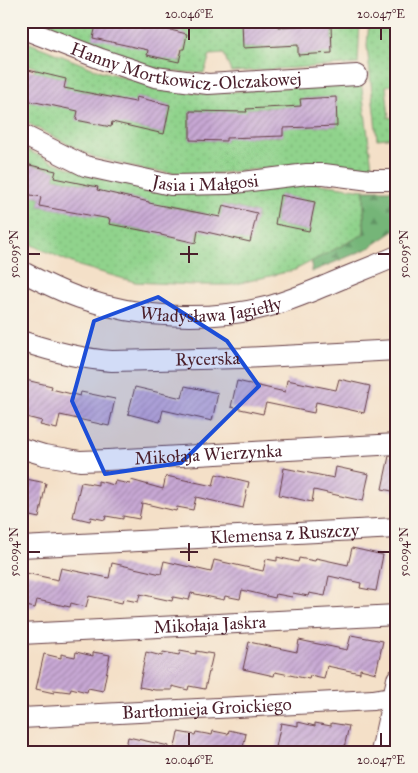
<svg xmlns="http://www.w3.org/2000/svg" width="418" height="773" font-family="'IM FELL Great Primer',serif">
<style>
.forest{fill:url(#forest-firs);stroke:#5f6a52}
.garden{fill:url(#garden-dots);stroke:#6d795c;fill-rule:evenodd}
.building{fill:url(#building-hatch)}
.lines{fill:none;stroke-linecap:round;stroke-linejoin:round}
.street-casing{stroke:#643c43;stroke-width:22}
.street{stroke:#fff;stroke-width:20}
.marked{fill:#1d4ed8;fill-opacity:0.2;stroke:#1d4ed8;stroke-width:4;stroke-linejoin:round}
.ticks{fill:none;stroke:#4a1f2b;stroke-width:2}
.labels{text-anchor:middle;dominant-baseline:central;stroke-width:4.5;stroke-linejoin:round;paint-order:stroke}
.street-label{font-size:18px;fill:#4a1f2b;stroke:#f7f3e8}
.neatline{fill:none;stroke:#4a1f2b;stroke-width:2}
.ticks-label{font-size:12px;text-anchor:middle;fill:#4a1f2b}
</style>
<defs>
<pattern id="forest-firs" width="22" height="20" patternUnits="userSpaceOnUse" patternTransform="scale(1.25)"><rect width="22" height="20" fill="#74b578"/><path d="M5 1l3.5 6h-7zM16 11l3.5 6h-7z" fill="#619363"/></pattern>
<pattern id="garden-dots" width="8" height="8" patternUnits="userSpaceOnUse" patternTransform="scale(1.25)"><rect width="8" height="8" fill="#90d38c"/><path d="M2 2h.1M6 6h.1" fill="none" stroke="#7eb579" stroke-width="1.8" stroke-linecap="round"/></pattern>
<pattern id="building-hatch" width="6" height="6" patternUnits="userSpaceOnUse" patternTransform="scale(1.25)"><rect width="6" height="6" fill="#c7a8d4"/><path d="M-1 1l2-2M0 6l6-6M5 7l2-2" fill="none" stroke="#a488ac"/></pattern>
</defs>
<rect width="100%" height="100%" fill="#f7f3e8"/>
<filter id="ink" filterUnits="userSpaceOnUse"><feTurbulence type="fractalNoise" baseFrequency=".02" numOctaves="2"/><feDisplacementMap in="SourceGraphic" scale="10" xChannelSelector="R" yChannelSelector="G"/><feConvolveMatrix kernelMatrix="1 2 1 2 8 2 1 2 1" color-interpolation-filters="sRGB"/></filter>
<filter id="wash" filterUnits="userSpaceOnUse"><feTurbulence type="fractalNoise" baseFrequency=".0096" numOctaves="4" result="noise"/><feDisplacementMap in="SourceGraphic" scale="20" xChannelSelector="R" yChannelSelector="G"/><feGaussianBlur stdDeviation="1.12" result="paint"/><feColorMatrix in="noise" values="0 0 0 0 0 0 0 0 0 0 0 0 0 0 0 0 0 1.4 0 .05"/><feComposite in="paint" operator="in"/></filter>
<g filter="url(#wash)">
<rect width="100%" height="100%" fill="#f4e0c8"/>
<!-- forest -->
<path class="forest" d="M364,190H397V229L369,248L311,272L312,261L364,234Z"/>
<!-- garden -->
<path class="garden" d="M29,21H65L78,24L79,21H97L94,38L134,21H242L244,48L278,46L277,21H360L358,64L231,72L224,54L210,55L204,73L176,72L139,65ZM331,24L332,52L298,55L296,26ZM154,26L187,34L181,62L147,55Z
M369,21L397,22V84L386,86L389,118L397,117V137L377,139L367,46Z
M27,42L97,70L163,88L205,94L361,81L372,167L321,163L199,175L145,170L94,157L21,120V99L60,107L66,79L34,72L35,67L29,65L25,67L21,83V68ZM82,91L117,98L110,127L76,120ZM136,97L170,105L164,134L130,126ZM336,97L337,126L302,127L301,99ZM282,107L283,136L248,137L247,109ZM190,111L226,112V141L190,140Z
M21,147L50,161L102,179L272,183L294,186L298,181L364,190V234L295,270L232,285H193L135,282L79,266L32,245L21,237V193L41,197L39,206L92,215L98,187L54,178L56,172L47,169V168L21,163ZM114,194L149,202L143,231L109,224ZM280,195L315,202L309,231L275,224ZM223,205L257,213L250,241L217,234ZM167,206L202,213L196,242L161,235Z"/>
<g id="blocks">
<!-- building -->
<path class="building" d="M97,21H133L187,34L184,49H182L179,62L147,55L148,50L93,38Z
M242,21H277L278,27L331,24L332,53L298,55V45L243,48Z
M24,69L66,79L64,88L135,102L136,97L170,105L164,134L112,122L111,127L76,120L78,111L21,99V83Z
M336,97L337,126L283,128V136L226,138V141L190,140V111L247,112L246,109L301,106L300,99Z
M21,163L56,171L54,178L98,187L97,190L149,202V203L220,217L223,205L257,213L250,242L198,230L196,243L161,235V234L109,224L110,219L39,206L41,197L21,193Z
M280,195L315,202L309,231L275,224Z
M21,379L52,386L51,389L80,396L81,392L115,399L109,426L60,415L57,429L40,425L42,421L26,417L27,414L21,412Z
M339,379L370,386L364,413L316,402L314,413L266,403L263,414L231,407L237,381L285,392L287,380L336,390Z
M185,386L218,393L212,421L163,410L160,422L128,414L135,387L182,398Z
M389,456H397V492L382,489Z
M336,467L369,474L363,501L314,490L312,502L279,495L284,468L334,478Z
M216,474L249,482L243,508L196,497L193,510L177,507L176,511L142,503L139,519L123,516V519L106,516L105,520L91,517L90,521L73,517L81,482L98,485V481L114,485L115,481L130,484L131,480L163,489L166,476L213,486Z
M21,478L46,483L39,518L21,514Z
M352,548L383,555L376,591L360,588L361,583L329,576L325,596L309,593L308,596L293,593L292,597L276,594L275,598L242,590L240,599L225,596L224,600L191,593L189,600L173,597L172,601L140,594L138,602L123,599L122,603L89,596L86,607L71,603L70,607L37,600L35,608L21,605V572L58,580L61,568L109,578L112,563L161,574L164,561L211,572L214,560L263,571L266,559L277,561V557L298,562L299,558L315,561L316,558L348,565Z
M351,635L383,641L376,673L360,669V673L327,666L324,679L310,676L309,679L275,672L274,676L243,669L249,642L297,652L299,640L347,650Z
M180,651L196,654V651L213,654L205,689L189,686L188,690L172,686V690H155L139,687L146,652L162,656L163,652L179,655Z
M76,652L93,656V652L110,655L103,691L88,688L87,692L71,688L70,692L54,690V693L36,689L44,654L61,658V654L75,657Z
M298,722L315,726V723L331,726V723L349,726L343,752H275L281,723L298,726Z
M229,730L246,734L242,752H174L178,732L195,735L196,732L212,735L213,731L228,734Z
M128,737L169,746L168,752H125Z"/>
</g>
</g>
<g filter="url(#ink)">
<use href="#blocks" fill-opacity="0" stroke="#643c43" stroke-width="1"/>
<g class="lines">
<defs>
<g id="street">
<path id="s1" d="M21,28L101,59L155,77L208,84L357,75"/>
<path id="s2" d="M21,134L85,166L171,185L227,184L307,174H324L370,180H397"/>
<path id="s3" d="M21,271C40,281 59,291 80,298C139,318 206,322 266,307C287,302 307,293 327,285C350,275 374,266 397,256"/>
<path id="s4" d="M21,341C51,351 81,359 112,361L242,358L397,350"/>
<path id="s5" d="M21,448L44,455L63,458L80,461L108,460L397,444"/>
<path id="s6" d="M21,547L397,528"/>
<path id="s7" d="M21,634L397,615"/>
<path id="s8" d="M21,718L373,700L397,696"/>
<path d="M381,752L397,679"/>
</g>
</defs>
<!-- street casing -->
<use href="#street" class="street-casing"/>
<!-- street -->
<use href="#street" class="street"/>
</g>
</g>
<!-- marked area -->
<path class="marked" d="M158,297L227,341L259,386L181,463L105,474L72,401L94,321Z"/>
<!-- ticks -->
<path class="ticks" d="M189,28V40M381,28V40M189,246V263M28,254H40M180,254H198M378,254H390M189,543V561M28,552H40M180,552H198M378,552H390M189,733V746M381,733V746"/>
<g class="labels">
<!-- street labels -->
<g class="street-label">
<text stroke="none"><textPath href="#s1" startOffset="172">Hanny Mortkowicz-Olczakowej</textPath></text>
<text stroke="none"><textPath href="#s2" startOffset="194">Jasia i Małgosi</textPath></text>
<text stroke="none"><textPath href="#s3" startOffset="198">Władysława Jagiełły</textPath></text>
<text stroke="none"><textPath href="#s4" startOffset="189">Rycerska</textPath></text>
<text stroke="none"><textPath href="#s5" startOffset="189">Mikołaja Wierzynka</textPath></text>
<text stroke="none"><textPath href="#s6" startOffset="264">Klemensa z Ruszczy</textPath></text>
<text stroke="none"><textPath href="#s7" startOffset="189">Mikołaja Jaskra</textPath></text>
<text stroke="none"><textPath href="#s8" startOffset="186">Bartłomieja Groickiego</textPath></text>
</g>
</g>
<!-- margin -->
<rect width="418" height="773" fill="none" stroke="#f7f3e8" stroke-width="55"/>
<rect x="28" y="28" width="362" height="718" class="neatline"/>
<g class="ticks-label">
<text x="189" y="18">20.046°E</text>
<text x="381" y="18">20.047°E</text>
<text transform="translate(14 254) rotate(-90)" y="4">50.095°N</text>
<text transform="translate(404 254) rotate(-90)" y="4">50.095°N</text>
<text transform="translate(14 552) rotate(-90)" y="4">50.094°N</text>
<text transform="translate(404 552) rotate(-90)" y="4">50.094°N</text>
<text x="189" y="764">20.046°E</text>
<text x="381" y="764">20.047°E</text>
</g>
</svg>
